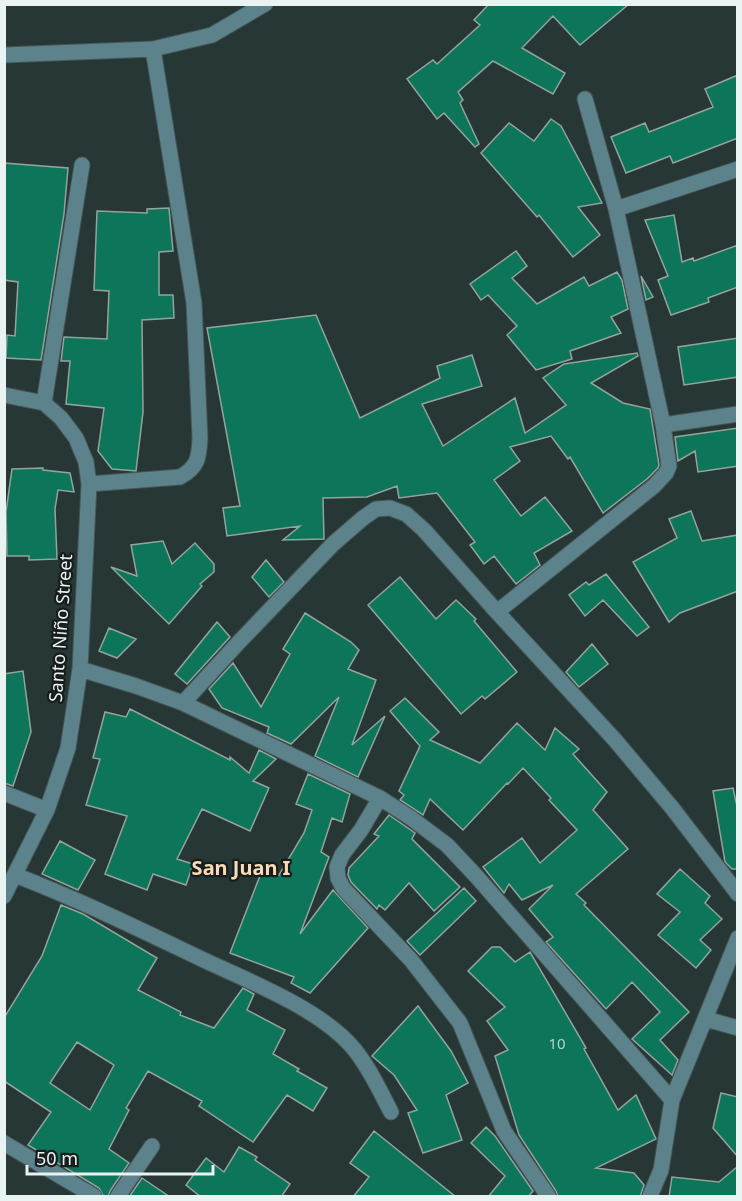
<svg xmlns="http://www.w3.org/2000/svg" width="742" height="1201" font-family="'Noto Sans',sans-serif">
<style>
.building{fill:#0d7559;stroke:#94a49d;stroke-width:1.5;fill-rule:evenodd}
.lines{fill:none;stroke-linecap:round;stroke-linejoin:round}
.minor-casing{stroke:#465554;stroke-width:17}
.minor{stroke:#5c828b;stroke-width:15}
.labels{text-anchor:middle;dominant-baseline:central;stroke-width:4.5;stroke-linejoin:round;paint-order:stroke}
.number-label{font-size:15px;fill:#b2d4cc}
.street-label{font-size:18px;fill:#e9f3f2;stroke:#161d1c}
.neighbourhood-label{font-size:20px;font-weight:bold;fill:#f9dbb5;stroke:#161d1c}
</style>
<rect width="100%" height="100%" fill="#273736"/>
<!-- building -->
<path class="building" d="M489,4H629L580,45L553,16L522,48L565,73L553,94L493,61L458,92L463,100L460,103L479,144L475,147L444,113L437,119L407,79L433,60L437,64L480,25L474,20Z
M738,75V138L673,163L670,156L626,173L611,137L645,123L649,132L713,107L705,89Z
M551,119L561,126L602,203L578,207L600,235L573,257L539,215L537,217L481,153L509,123L534,141Z
M4,163L68,168L64,214L41,360L6,358L7,335L15,336L18,282L4,280Z
M169,208L173,251L159,252V295H173L174,318L142,320L143,412L136,471L112,469L98,451L104,408L66,404L70,361H61L64,337L107,339L109,291L94,290L97,211L147,213V209Z
M674,215L682,262L693,258L694,261L738,245V287L708,298L709,302L671,315L658,280L668,276L645,220Z
M516,251L527,266L512,278L537,304L584,277L589,286L617,272L622,280L628,309L611,317L621,333L570,351L572,359L536,370L507,335L517,326L488,295L481,300L470,284Z
M641,276L653,297L646,300Z
M316,315L360,418L440,378L437,366L472,355L482,386L422,404L443,446L515,398L525,433L566,405L543,378L564,364L637,353L638,356L591,383L623,403L650,409L659,465L658,468L647,479L603,513L570,457L568,459L551,436L510,447L520,461L494,480L521,516L545,497L572,531L534,553L540,565L516,584L494,556L484,564L470,545L475,542L437,493L399,498L397,486L367,497L323,498L324,539L283,540L300,526L227,536L223,508L240,506L207,328Z
M738,338V377L684,385L678,347Z
M738,428V466L698,472L695,451L678,461L675,437Z
M43,468V470L70,473L74,492L58,490L55,509L57,559L29,560V556H7L6,512L12,469Z
M691,511L702,541L738,535V591L680,613L669,622L633,562L677,538L669,519Z
M163,541L172,564L195,543L214,564V572L200,584L202,586L169,624L111,567L137,576L131,545Z
M266,560L284,582L269,597L252,577Z
M606,574L649,627L637,636L603,600L585,616L569,595L586,582L589,585Z
M400,577L436,619L456,600L476,619L474,621L517,672L485,699L482,696L461,714L368,605Z
M305,613L351,642L359,650L348,669L376,680L352,745L385,716L358,777L315,756L339,697L291,744L267,733L269,727L222,708L209,689L233,663L261,707L290,654L283,649Z
M217,622L230,637L187,684L175,674Z
M109,628L136,639L117,658L99,651Z
M592,644L608,664L579,687L566,672Z
M23,671L31,732L13,786L4,783V674Z
M405,698L439,732L430,740L480,763L517,723L545,750L555,728L579,749L573,754L607,792L593,810L628,849L576,894L586,903L584,905L689,1012L660,1040L678,1060L672,1075L632,1039L660,1012L632,982L606,1009L546,942L553,937L529,909L553,885L522,900L509,884L504,893L483,867L522,838L540,863L577,830L549,800L551,798L523,768L508,784L507,783L463,830L430,799L423,815L400,800L404,795L399,791L420,746L390,711Z
M130,709L230,760V757L249,773L259,750L276,759L253,781L269,788L250,831L202,809L177,859L193,864L186,885L153,874L147,890L105,874L127,816L86,805L100,759L93,758L105,712L126,717Z
M308,774L350,794L342,822L332,818L321,852L329,857L300,934L333,890L368,928L310,993L291,983L294,977L230,953L263,868L279,875L304,833L312,810L296,804Z
M733,788L738,811V869H732L725,862L713,791Z
M389,815L415,833L412,839L460,887L434,911L409,883L385,910L379,905L377,909L351,882L348,875L349,868L379,836L374,834Z
M60,841L95,860L78,890L42,874Z
M680,869L710,896L705,903L722,919L700,940L711,950L696,968L658,935L680,912L657,894Z
M464,888L476,901L420,955L407,941Z
M61,905L83,914L157,958L138,990L181,1012L180,1015L214,1028L243,988L254,994L247,1010L285,1030L273,1054L299,1069L297,1071L327,1088L313,1111L287,1095L253,1142L199,1106L202,1101L148,1071L126,1108L129,1110L109,1149L129,1163L110,1191L108,1197H104L99,1188L28,1145L51,1112L4,1081V1018L42,956ZM77,1042L114,1065L90,1110L50,1083Z
M492,947H500L515,962L530,952L586,1048L584,1049L618,1110L636,1095L656,1139L596,1168L634,1173L644,1185L640,1197H558L556,1191L519,1135L495,1056L508,1050L487,1021L505,1007L468,971Z
M418,1006L451,1051L468,1083L446,1095L462,1140L423,1153L408,1113L417,1110L394,1075L372,1056Z
M721,1093L738,1097V1157L713,1128Z
M486,1127L495,1136L533,1191L528,1197H488L505,1176L471,1143Z
M374,1131L456,1197H353L369,1177L350,1163Z
M239,1147L257,1157L255,1160L290,1184L281,1197H201L186,1185L206,1158L224,1172Z
M738,1166V1197H669L672,1177L719,1182Z
M142,1178L170,1197H129Z"/>
<g class="lines">
<defs>
<path id="minor" d="M4,55L153,49L212,35L265,4
M616,209L738,169
M4,395L44,403L61,418L76,438L86,462L89,484L80,669L68,748L47,810L4,896
M44,403L82,165
M663,425L738,414
M89,484L180,477C198,467 199,458 200,438L194,303L153,49
M497,612L654,486L666,473L669,466L663,425L616,209L585,99
M80,669L136,686L183,703L380,798L411,818L447,845L477,877L672,1100
M183,703L239,642L333,544L363,518L376,509L390,508L406,514L424,530L497,612L615,740L673,809L738,894
M4,793L47,810
M380,798L361,830L342,855L337,867L338,878L343,888L411,960L460,1023L504,1131L548,1196
M15,875C80,900 143,931 206,961C251,982 322,1010 354,1049C369,1067 380,1091 391,1112
M706,1019L738,1028
M4,1143L94,1196
M118,1196L152,1146
M650,1196L661,1170L672,1100L738,938"/>
</defs>
<!-- minor casing -->
<use href="#minor" class="minor-casing"/>
<!-- minor -->
<use href="#minor" class="minor"/>
</g>
<g class="labels">
<!-- number labels -->
<g class="number-label">
<text x="557" y="1043">10</text>
</g>
<!-- street labels -->
<g class="street-label">
<text transform="translate(60 628) rotate(-86)">Santo Niño Street</text>
</g>
<!-- neighbourhood labels -->
<g class="neighbourhood-label">
<text x="241" y="867">San Juan I</text>
</g>
</g>
<!-- border -->
<rect width="742" height="1201" fill="none" stroke="#e9f3f2" stroke-width="12"/>
<!-- scale -->
<path d="M27 1165v9h186v-9" fill="none" stroke="#e9f3f2" stroke-width="3"/>
<text x="36" y="1165" font-size="18" fill="#e9f3f2" stroke="#161d1c" stroke-width="4.5" paint-order="stroke">50 m</text>
</svg>
